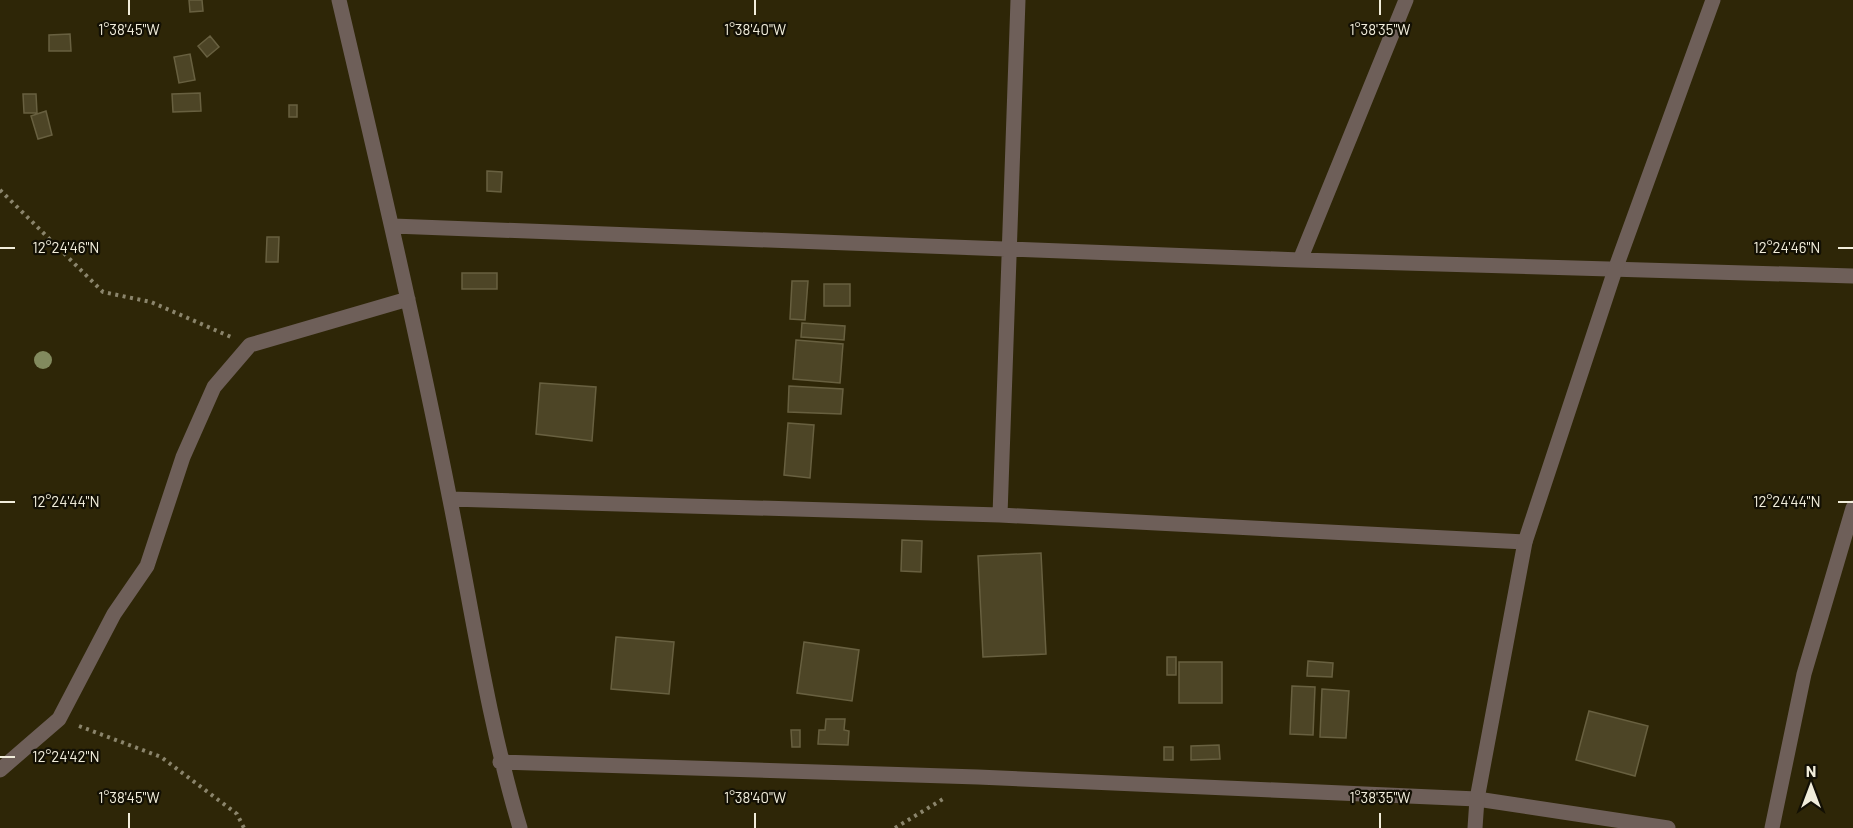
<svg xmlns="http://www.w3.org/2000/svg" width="1853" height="828" font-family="Barlow,sans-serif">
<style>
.building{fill:#4d4526;stroke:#686040;stroke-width:1.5}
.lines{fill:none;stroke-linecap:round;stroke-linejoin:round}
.path{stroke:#8b856c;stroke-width:4;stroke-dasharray:3 4.5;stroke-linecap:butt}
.minor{stroke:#6e5f59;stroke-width:15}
.tertiary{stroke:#6e5f59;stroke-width:15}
.tree{fill:#828a5e}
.ticks{fill:none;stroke:#f1eddb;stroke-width:2}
.ticks-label{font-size:15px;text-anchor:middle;fill:#f1eddb;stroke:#131004;stroke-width:4.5;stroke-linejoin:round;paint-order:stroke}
</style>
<rect width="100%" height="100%" fill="#2e2607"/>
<!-- building -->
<path class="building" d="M189,0H202L203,11L190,12Z
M70,34L71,51H49V35Z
M210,36L219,47L207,57L198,46Z
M190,54L195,80L179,83L174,57Z
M200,93L201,111L173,112L172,94Z
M23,94H36L37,113H24Z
M289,105H297V117H289Z
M46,111L52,135L38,139L31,116Z
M487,171L502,172L501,192L487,191Z
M267,237H279L278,262H266Z
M462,273H497V289H462Z
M792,281H808L805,320L790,319Z
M824,284H850V306H824Z
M802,323L845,326L844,340L801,337Z
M796,340L843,344L840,383L793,379Z
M540,383L596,387L592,441L536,434Z
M789,386L843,389L841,414L788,412Z
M788,423L814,425L810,478L784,475Z
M902,540L922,541L921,572L901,571Z
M1041,553L1046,654L983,657L978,556Z
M616,637L674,642L669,694L611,689Z
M804,642L859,650L852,701L797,693Z
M1167,657H1176V675H1167Z
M1308,661L1333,663L1332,677L1307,676Z
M1179,662H1222V703H1179Z
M1292,686L1315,687L1313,735L1290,734Z
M1322,689L1349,691L1346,738L1320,737Z
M1589,711L1648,726L1635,776L1576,760Z
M826,719H845L844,730L849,731L848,745L818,744L819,730H825Z
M791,730H800V747H792Z
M1219,745L1220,759L1191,760V746Z
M1164,747H1173V760H1164Z"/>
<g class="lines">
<!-- path -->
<path class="path" d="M0,190L103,292L151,302L231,337
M79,726L161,757L237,814L244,828
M895,828L943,799"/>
<!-- minor -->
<path class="minor" d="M339,0C378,166 417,333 450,500C472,610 488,721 520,828
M393,226L1300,260L1853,276
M1300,260L1406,0
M450,499L1000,515L1525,542
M1000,515L1018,0
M500,762L978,777L1477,799L1668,828
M0,770L59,719L114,614L147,566L183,457L214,387L250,345L408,299
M1772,828L1804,674L1853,508"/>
<!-- tertiary -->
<path class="tertiary" d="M1475,828L1477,799L1525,542L1616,267L1713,0"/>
</g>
<!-- trees -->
<circle class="tree" cx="43" cy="360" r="9"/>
<!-- ticks -->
<path class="ticks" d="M129,0V15M755,0V15M1380,0V15M0,248H15M1838,248H1853M0,502H15M1838,502H1853M0,757H15M129,813V828M755,813V828M1380,813V828"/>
<g class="ticks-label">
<text x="129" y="35">1°38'45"W</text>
<text x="755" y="35">1°38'40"W</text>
<text x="1380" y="35">1°38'35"W</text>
<text x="66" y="253">12°24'46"N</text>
<text x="1787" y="253">12°24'46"N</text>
<text x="66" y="507">12°24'44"N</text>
<text x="1787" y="507">12°24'44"N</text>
<text x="66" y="762">12°24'42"N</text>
<text x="129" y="803">1°38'45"W</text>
<text x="755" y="803">1°38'40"W</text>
<text x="1380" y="803">1°38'35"W</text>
</g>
<!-- north arrow -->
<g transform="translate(1811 786)" stroke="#131004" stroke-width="4.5" paint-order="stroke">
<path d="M0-4.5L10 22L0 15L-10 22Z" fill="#f1eddb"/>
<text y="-9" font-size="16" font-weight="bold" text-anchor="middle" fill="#f1eddb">N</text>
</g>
</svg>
